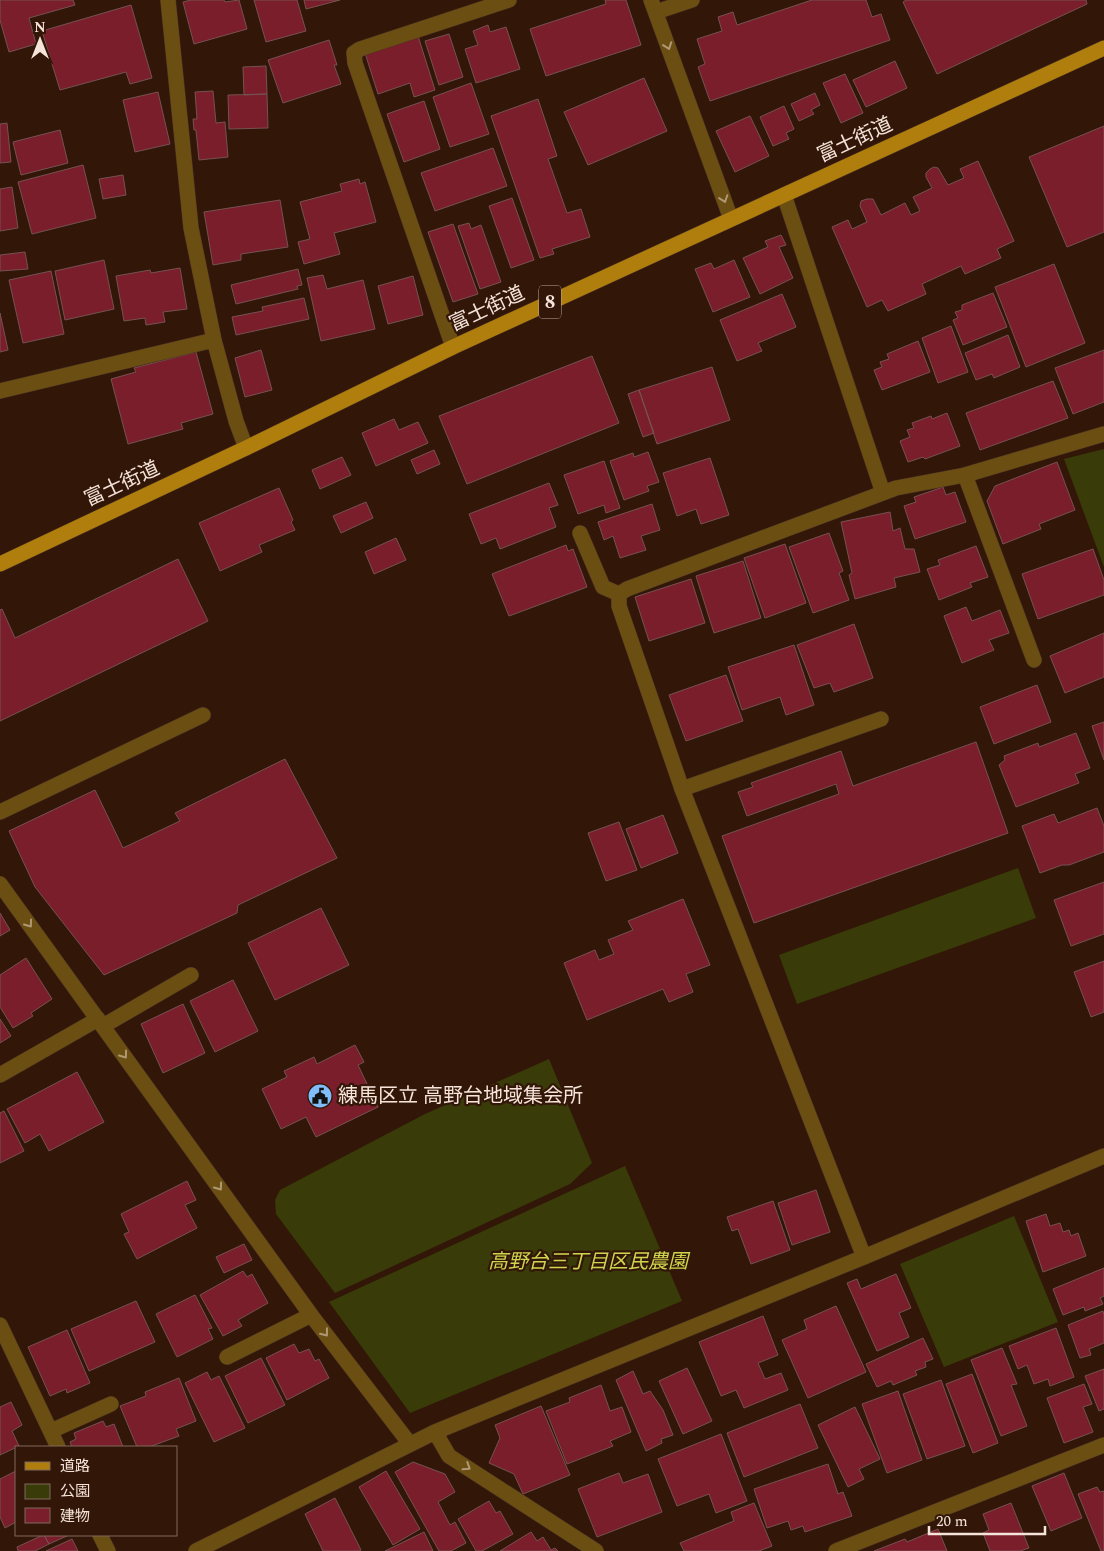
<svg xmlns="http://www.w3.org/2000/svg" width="1104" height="1551" font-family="Spectral,'Noto Sans JP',serif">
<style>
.green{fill:#393b09}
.building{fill:#7a1e2b;stroke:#765152}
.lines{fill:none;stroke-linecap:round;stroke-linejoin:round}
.service-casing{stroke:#4d3425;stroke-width:16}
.minor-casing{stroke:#4d3425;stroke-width:16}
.primary-casing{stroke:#4d3425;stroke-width:16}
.service{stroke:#6b4e11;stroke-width:15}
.minor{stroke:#6b4e11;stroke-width:15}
.primary{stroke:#af7e0d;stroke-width:15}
.oneway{stroke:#b09875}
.labels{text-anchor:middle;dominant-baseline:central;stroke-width:4.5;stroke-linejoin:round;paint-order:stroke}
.shield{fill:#321708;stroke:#bba69a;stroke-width:1}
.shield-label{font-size:19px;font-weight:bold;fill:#f6e3d9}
.street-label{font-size:20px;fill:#f6e3d9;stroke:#321708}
.poi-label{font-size:20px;fill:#f6e3d9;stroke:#321708;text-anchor:start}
.park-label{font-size:20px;font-style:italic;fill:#cdd54e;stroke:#321708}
</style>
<rect width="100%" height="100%" fill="#321708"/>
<!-- green -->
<path class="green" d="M1104,449V567L1064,459Z
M1018,868L1036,918L797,1004L779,955Z
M549,1059L592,1163L570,1184L335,1293L276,1214L275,1200L280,1190L425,1114Z
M625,1166L682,1301L410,1413L329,1302Z
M1014,1216L1058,1322L944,1367L900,1264Z"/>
<!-- building -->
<path class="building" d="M0,0H73L75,5L29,18L36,44L9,52L0,20Z
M191,0H224L225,2L239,0L247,29L194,44L183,2Z
M254,0H297L306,31L266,42Z
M304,0H340L306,9Z
M605,0H626L641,45L546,76L530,29L606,4Z
M812,0H866L872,17L881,14L890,40L710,101L698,67L705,64L697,39L722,31L718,17L733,12L737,25Z
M906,0H1086L1087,4L937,74L903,2Z
M131,5L152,78L130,84L126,72L60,90L42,31Z
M488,25L490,32L506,27L520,69L476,83L465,49L478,45L473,31Z
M449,34L463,77L439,85L425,41Z
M418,36L435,90L414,97L410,83L378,94L365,53Z
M329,40L337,65H334L341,84L283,103L268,60Z
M895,61L907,88L866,107L853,80Z
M266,66L267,94L244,95L243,67Z
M845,74L863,113L841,123L823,83Z
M644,78L667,131L588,165L564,112Z
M471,83L489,134L450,147L433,97Z
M213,91L216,123L225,122L228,157L199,160L196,130H194L193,119H197L195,92Z
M158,92L170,144L135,152L123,100Z
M815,93L820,105L811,110L814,114L799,121L791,104Z
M267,94L268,128L229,129L228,95Z
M538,99L557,156L548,159L567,213L581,209L590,237L552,249L554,254L540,258L491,116Z
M424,101L440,149L404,162L387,114Z
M784,106L794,129L786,133L789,139L773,146L760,117Z
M750,116L769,156L735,172L716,131Z
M7,123L11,162L0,163V124Z
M1104,126V232L1067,247L1029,157Z
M60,130L68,163L21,175L13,142Z
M493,148L507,186L435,211L421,173Z
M978,161L1014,241L997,249L1001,258L965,274L961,266L922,284L926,294L888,311L882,300L867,307L832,227L848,220L852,229L867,222L860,206L861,201L867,199H873L881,215L905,203L911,215L920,211L913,197L932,188L926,177V173L930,169L934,167L938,168L948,185L964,178L960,169Z
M83,165L96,218L32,234L18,182Z
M123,175L126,195L103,199L99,179Z
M359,179L360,184L365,182L376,222L334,233L340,254L304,264L298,242L310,239L300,202L342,191L340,184Z
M12,187L18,228L0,231V189Z
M512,198L534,260L511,268L489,206Z
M280,200L288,247L241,254V260L213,265L204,212Z
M469,223L471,229L481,225L501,282L480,289L458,226Z
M453,224L478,294L453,302L428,232Z
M781,235L786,245L779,247L793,278L760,294L743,258L768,247L765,241Z
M25,252L28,269L0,271V255Z
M104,260L114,309L65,320L55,271Z
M734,260L750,297L713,312L695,269L711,263L714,269Z
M1054,264L1085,343L1026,367L995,287Z
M180,268L187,309L163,312L165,322L146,325L145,318L124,321L116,276L150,270L151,273Z
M298,269L302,285L297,286L298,289L236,304L231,285Z
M51,271L64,334L23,343L9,280Z
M323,275L327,289L363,280L375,329L321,341L307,278Z
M413,276L423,315L388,324L378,286Z
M993,293L1007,327L963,345L953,320L958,318L955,312L962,310V305Z
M782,294L796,327L758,343L762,351L737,361L720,320Z
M304,298L309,319L236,335L232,317L263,311L262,307Z
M0,313L8,350L0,352Z
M951,326L968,372L938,383L922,338Z
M1008,335L1020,367L994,378L992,374L976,380L965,353Z
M918,341L930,372L882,390L874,370L882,367L880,362L889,359L887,354Z
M261,350L272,390L245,397L235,358Z
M1104,350V402L1073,414L1055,368Z
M196,352L213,414L181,423L183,429L128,444L111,379L136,372L134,368Z
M592,356L619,423L467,484L439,416Z
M712,367L730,420L657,444L639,390Z
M1053,381L1068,418L980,450L966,413Z
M639,390L654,433L643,437L628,394Z
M947,413L960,446L925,459L923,457L908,462L900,441L910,437L907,430L914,428L912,423L931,416L932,419Z
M394,419L399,430L418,422L428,443L376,466L362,433Z
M434,450L440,464L417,474L411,460Z
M648,452L659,482L647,486L649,491L624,500L610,461L633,453L634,457Z
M342,457L351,475L320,489L312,470Z
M710,458L729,515L701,524L696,509L677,516L663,473Z
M604,461L620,508L606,513L604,505L578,514L564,475Z
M1057,462L1075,510L1039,524L1041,529L1003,544L987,501L995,486Z
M549,483L558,505L549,508L556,527L500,549L496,538L481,544L469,514Z
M943,487L946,495L955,492L966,522L915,539L904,506L916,502L914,497Z
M279,488L293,520L291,522L295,530L259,545L262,552L220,571L199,523Z
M366,502L373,518L341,533L333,516Z
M652,504L660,530L641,536L646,550L620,558L613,536L604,540L598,522Z
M890,512L893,531L900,528L905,549H914L920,572L894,578L896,587L855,599L849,575L852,573L841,522Z
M829,533L843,571L839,573L849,600L813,613L789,547Z
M396,538L406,560L374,574L365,552Z
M785,544L806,603L765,618L744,558Z
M566,545L568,551L573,549L587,587L509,616L492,574Z
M976,546L988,577L970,583L972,587L939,600L927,569L940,565L938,560Z
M1093,549L1104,580V595L1038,619L1022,574Z
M178,559L208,621L0,721V610L2,609L15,638Z
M743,561L761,618L714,633L696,576Z
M691,579L705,623L649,641L635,597Z
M966,607L972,621L1000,610L1009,633L989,640L994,650L962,663L944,616Z
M854,624L873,678L834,692L830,683L814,688L797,645Z
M1104,633V677L1065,693L1050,656Z
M794,645L814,705L786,715L780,697L742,710L728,667Z
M726,675L743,721L686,741L669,695Z
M1037,685L1051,722L994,744L980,707Z
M1104,722V760L1092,726Z
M1076,733L1090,768L1075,774L1079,783L1016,807L999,765L1005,760L1004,756L1038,743L1039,747Z
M976,742L1008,833L754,923L722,836L839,794L836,784L747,816L738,792L753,787L751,783L841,751L853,786Z
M285,759L337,858L238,905L237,913L104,975L35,887L9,831L95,790L123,848L180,821L175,813Z
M1097,808L1104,826V852L1069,865H1062L1040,873L1022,826L1054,814L1058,823Z
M663,815L678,853L641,868L626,829Z
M619,822L637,870L606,881L588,833Z
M1104,882V934L1071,946L1054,900Z
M683,899L710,965L686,974L693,992L669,1002L663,989L587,1020L564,963L595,950L599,960L614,954L608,940L633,930L628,921Z
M321,908L349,965L275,1000L248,943Z
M0,913L10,930L0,936Z
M26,958L52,999L31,1013L33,1016L13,1028L0,1007V975Z
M1104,961V1012L1091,1017L1074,972Z
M233,980L258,1031L215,1052L190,1001Z
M183,1004L205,1053L163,1073L141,1024Z
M0,1019L11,1036L0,1043Z
M355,1045L364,1062L358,1065L378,1107L316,1137L306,1117L281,1129L262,1089L287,1077L284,1071L314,1057L317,1064Z
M77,1072L104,1122L49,1151L40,1134L25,1143L7,1109Z
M4,1111L24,1151L0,1163V1113Z
M187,1181L196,1200L185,1205L197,1228L137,1259L124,1234L129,1232L121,1214Z
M816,1190L830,1232L792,1245L778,1203Z
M773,1201L790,1250L751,1264L738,1229L732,1231L727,1217Z
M1046,1214L1050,1226L1060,1223L1063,1232L1069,1230L1071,1236L1078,1233L1086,1256L1043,1272L1026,1221Z
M244,1244L252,1260L224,1273L216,1257Z
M1104,1268V1296L1100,1298L1103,1304L1085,1311L1084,1307L1063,1315L1053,1289Z
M243,1271L247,1277L252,1274L268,1303L238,1320L242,1326L223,1336L200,1295Z
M896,1274L911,1308L899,1313L909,1337L877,1351L847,1283L857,1279L861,1289Z
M195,1295L212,1328L208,1329L213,1339L177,1357L156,1314Z
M136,1301L155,1342L89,1371L71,1329Z
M836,1306L866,1372L808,1398L782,1340L807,1329L804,1320Z
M1103,1311L1104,1315V1343L1089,1349L1091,1355L1080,1358L1068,1325Z
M763,1316L778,1355L758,1363L765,1379L781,1373L788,1390L744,1408L736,1390L721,1396L699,1342Z
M1056,1328L1074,1377L1050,1386L1048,1379L1034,1384L1027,1365L1018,1369L1009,1346Z
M67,1330L90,1383L67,1393L66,1389L50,1396L28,1347Z
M923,1338L933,1359L925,1362L926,1367L915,1371L917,1375L893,1385L891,1381L877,1387L866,1364Z
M294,1344L299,1353L309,1349L315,1361L319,1359L329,1378L287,1400L266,1358Z
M1002,1348L1017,1384L1011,1385L1027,1426L1001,1436L971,1360Z
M261,1358L285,1405L248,1423L225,1376Z
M687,1368L712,1421L683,1434L659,1381Z
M1104,1369V1409L1099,1411L1085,1376Z
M633,1371L643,1394L650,1391L663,1410L673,1435L661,1439L662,1443L646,1451L616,1380Z
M207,1372L211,1380L219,1376L245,1428L214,1442L185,1383Z
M972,1374L998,1443L973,1453L946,1384Z
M179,1378L196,1421L176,1429L179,1436L149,1447H137L120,1406L146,1396L145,1392Z
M941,1380L965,1446L927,1459L903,1394Z
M1084,1384L1092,1404L1083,1407L1093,1432L1064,1443L1047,1398Z
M601,1385L610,1411L622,1407L631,1432L610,1441L613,1446L567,1464L546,1411L570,1402L569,1398Z
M898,1391L922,1460L887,1473L862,1404Z
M11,1402L22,1425L12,1431L19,1446L0,1455V1407Z
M800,1404L818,1448L744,1477L727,1433Z
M541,1406L570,1475L523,1494L514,1474L489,1463L500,1438L495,1425Z
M855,1407L880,1459L859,1469L864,1479L848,1487L818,1425Z
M103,1421L106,1427L114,1424L123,1447H72L70,1442L76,1439L74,1433Z
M721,1434L747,1501L716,1513L709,1494L677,1506L658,1459Z
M413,1462L445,1474L455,1492L438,1502L450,1525L455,1522L466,1543L451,1551H439L395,1472Z
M828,1464L838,1494L843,1492L852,1516L805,1532L803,1526L791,1530L788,1521L767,1528L754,1489Z
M16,1471V1522L5,1528L0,1517V1479Z
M386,1471L420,1529L393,1545L359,1487Z
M619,1473L623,1483L648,1474L662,1512L597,1537L578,1489Z
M1064,1473L1082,1518L1051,1531L1032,1486Z
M1097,1487L1100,1492L1104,1491V1551H1101L1078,1494Z
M335,1498L361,1550L359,1551H323L305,1514Z
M489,1501L496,1513L500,1511L513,1534L482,1551H476L458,1519Z
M754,1503L772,1546L759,1551H684L680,1543L734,1521L731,1512Z
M1011,1503L1029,1548L1020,1551H990L983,1533L989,1530L983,1514Z
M938,1529L947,1551H874L905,1539L907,1542Z
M424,1532L433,1551H385Z
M531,1532L537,1541L543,1537L551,1550L555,1548L558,1551H500Z
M43,1535H44L49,1544L35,1551H18L17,1547Z
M44,1535H69L49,1544Z
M72,1539L78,1551H46Z"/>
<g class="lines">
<defs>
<path id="service" d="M656,12L692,0
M965,475L1034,660
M580,533L603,587L619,594
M682,789L881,719
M0,812L203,715
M103,1026L191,975
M0,1075L98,1019
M0,1325L58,1447
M227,1357L311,1315
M51,1431L111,1404
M100,1535L108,1551"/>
<path id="minor" d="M168,0L191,228L214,340L236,421L246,448
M651,0L731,219
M784,195L883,493
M453,347L355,63L354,53L360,49L509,0
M0,391L214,340
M0,884L311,1315L410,1444
M864,1257L682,789L619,606V594L627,589L896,488L965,475L1104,434
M435,1432L449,1456L596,1551
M196,1551L435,1432L864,1257L1104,1156
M836,1551L1104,1445"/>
<path id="primary" d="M0,564L246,448L453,347L1104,48"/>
</defs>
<!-- service casing -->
<use href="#service" class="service-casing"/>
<!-- minor casing -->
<use href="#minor" class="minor-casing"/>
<!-- primary casing -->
<use href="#primary" class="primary-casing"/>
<!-- service -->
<use href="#service" class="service"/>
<!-- minor -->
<use href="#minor" class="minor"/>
<!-- primary -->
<use href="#primary" class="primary"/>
</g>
<!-- one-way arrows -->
<defs><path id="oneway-chevron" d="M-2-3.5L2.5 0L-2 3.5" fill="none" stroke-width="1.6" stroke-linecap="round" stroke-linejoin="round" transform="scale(1.25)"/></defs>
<g class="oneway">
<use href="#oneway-chevron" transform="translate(668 46) rotate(70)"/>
<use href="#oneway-chevron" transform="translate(724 199) rotate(71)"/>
<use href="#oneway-chevron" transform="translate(29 924) rotate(54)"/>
<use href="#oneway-chevron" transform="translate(124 1055) rotate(54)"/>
<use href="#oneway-chevron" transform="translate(219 1187) rotate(54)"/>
<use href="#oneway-chevron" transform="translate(325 1333) rotate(52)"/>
<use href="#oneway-chevron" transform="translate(467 1467) rotate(33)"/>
</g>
<!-- icons -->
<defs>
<symbol id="civic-disc" viewBox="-11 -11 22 22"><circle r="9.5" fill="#81bdfa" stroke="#321708"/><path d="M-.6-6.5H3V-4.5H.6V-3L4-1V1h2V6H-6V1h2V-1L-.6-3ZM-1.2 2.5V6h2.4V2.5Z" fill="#111"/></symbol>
</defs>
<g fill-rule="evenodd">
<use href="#civic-disc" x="306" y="1082" width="28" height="28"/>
</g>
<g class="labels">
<!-- shield labels -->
<rect class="shield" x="539" y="285.5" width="22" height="33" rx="4"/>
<g class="shield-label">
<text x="550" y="302">8</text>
</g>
<!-- street labels -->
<g class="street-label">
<text transform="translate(855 140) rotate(-25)">富士街道</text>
<text transform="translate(487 309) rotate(-25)">富士街道</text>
<text transform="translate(122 484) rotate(-25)">富士街道</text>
</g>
<!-- poi labels -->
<g class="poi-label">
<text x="338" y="1096">練馬区立 高野台地域集会所</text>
</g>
<!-- park labels -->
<g class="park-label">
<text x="588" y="1262">高野台三丁目区民農園</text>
</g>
</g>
<!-- legend -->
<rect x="15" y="1446" width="162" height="90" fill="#321708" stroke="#80695c"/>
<rect x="25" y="1462" width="25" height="8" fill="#af7e0d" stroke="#80695c"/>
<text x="60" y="1471" font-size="15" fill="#f6e3d9">道路</text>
<rect x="25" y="1484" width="25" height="15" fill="#393b09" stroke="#80695c"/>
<text x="60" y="1496" font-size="15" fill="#f6e3d9">公園</text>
<rect x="25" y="1508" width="25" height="15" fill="#7a1e2b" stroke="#80695c"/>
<text x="60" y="1521" font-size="15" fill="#f6e3d9">建物</text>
<!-- north arrow -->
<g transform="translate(40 40)" stroke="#321708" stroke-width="4" paint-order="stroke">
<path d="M0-4L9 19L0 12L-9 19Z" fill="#f6e3d9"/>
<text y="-8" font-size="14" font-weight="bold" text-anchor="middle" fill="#f6e3d9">N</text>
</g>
<!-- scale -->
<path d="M929 1526v8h116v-8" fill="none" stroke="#f6e3d9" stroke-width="2.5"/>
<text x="936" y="1526" font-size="15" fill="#f6e3d9" stroke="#321708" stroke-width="4" paint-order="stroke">20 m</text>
</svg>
